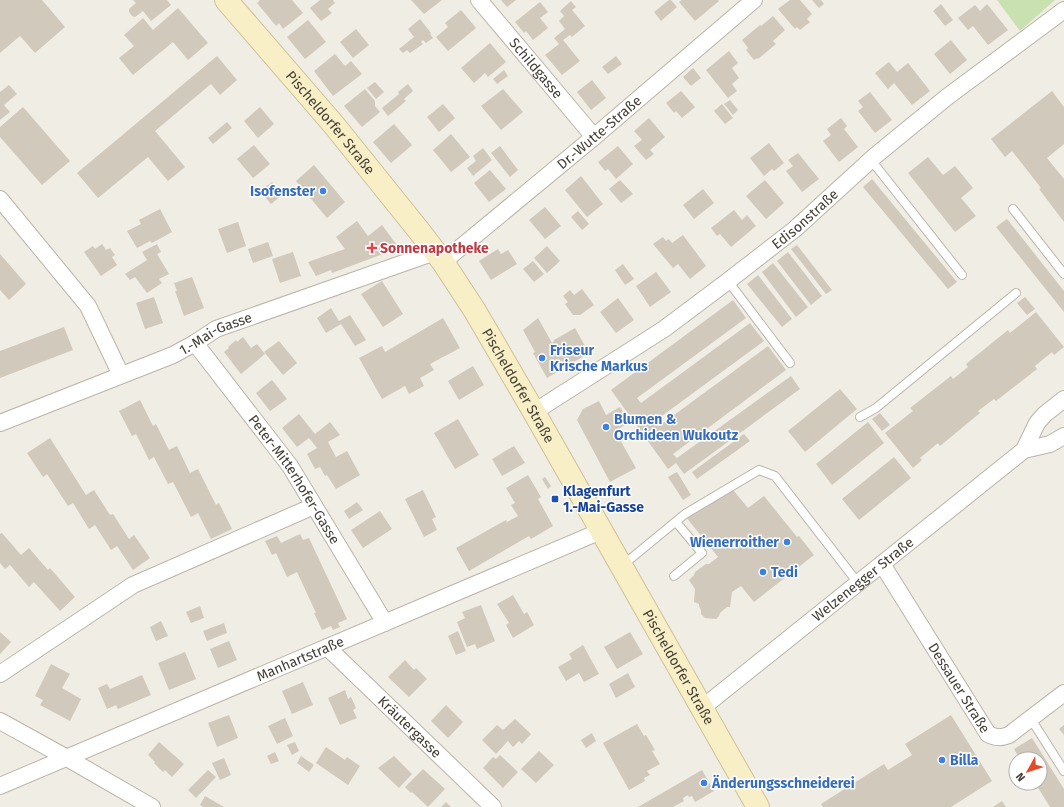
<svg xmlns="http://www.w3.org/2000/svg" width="1064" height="807" font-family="'Fira Sans',sans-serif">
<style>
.green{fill:#c9e1b1}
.building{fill:#d1c9bb}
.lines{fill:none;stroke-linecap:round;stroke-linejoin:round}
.service-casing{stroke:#bbb5a8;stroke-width:10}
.minor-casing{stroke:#bbb5a8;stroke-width:18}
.secondary-casing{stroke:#ccc198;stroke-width:24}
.service{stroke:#fff;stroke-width:8}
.minor{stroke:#fff;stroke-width:16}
.secondary{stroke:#f9efc6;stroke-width:22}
.shop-dot{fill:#3f7fe0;stroke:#fff;stroke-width:1.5}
.health-dot{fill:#e0444e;stroke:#fff;stroke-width:1.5}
.transit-dot{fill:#1a4fb4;stroke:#fff;stroke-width:1.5}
.labels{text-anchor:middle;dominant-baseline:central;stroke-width:3;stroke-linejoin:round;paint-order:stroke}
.street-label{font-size:14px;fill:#423d35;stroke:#fff}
.shop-label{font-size:14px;font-weight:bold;fill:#366cbe;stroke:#fff;text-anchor:start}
.health-label{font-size:14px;font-weight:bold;fill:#be3a42;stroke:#fff;text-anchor:start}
.transit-label{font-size:14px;font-weight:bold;fill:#164399;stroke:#fff;text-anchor:start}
</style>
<rect width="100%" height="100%" fill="#f0ede5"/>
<!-- green -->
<path class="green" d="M997,0H1055L1020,31Z"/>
<!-- building -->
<path class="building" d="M0,0H42L65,27L35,53L20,36L0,53Z
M133,0H167L171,5L151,21L143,11L135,17L132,16L129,12V9L136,3Z
M260,0H292L303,13L283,29L279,23L276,26L257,3Z
M320,0H333L335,3L328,9L332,13L321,21L310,8Z
M411,0H442L424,14Z
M501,0H516L507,7Z
M669,0H671L677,7L661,21L654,12Z
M682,0H718L719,1L695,21L679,2Z
M790,0H800L812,14L807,19L810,22L800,30L797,27L795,29L778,9Z
M812,0H821L824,4L819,8Z
M571,1L576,7L572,10L585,26L572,37L570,35L563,40L580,61L562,75L545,55L559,44L554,38L565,29L559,21L564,16L560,11Z
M540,2L548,12L540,18L548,28L533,40L526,31L524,33L515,22Z
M941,4L953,20L945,26L933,11Z
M987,4L1008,30L988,45L973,26L968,30L958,18L975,5L980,11Z
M178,8L208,43L188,60L173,42L133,75L119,58L134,46L124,35L143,18L153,30Z
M461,10L476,28L448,51L436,37L448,27L445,23Z
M773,16L785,30L773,41L776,44L758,59L757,58L754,60L746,50L748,48L742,40L760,25L761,26Z
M420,19L431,33L430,34L433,38L426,43L423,40L421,42L423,44L410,53L407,50L403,53L399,49L414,37L408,29Z
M308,20L326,42L305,59L287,37Z
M356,29L369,45L353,58L340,42Z
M951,40L967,60L950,74L934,54Z
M490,43L506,62L488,77L485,73L474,83L461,68Z
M729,51L738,63L732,68L739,78L732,84L737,91L728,98L706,70Z
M335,54L345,66L351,61L362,74L333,96L314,71Z
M217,56L237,80L220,95L211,84L155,131L185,167L168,181L148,157L98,198L77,173Z
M616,56L622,64L608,74L602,67Z
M889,62L897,72L908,63L930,91L912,105L894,83L888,89L875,73Z
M693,68L701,78L691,86L683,77Z
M504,70L508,76L497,84L493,79Z
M592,80L606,98L591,110L577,92Z
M375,82L384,92L376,99L367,88Z
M408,84L413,91L404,99L406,101L388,116L382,108L399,94L398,92Z
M9,85L17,94L4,105L10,112L0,120V92Z
M365,89L375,101V106L380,112L362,127L344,106Z
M503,89L523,112L501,130L481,106Z
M681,91L695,107L682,118L676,111L674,113L666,103Z
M1052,91L1064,107V144L1047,158L1064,179V222L1039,189L1041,188L1012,151L1005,157L991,139Z
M870,92L892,120L875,133L858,111L863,107L858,101Z
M730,100L738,110L733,115L724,104Z
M443,104L455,118L439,132L427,117Z
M722,104L733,118L725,124L714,111Z
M23,107L70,161L42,185L0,137V127Z
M260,107L274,124L258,138L244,121Z
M649,118L665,137L650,150L654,154L646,160L634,146L642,140L634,131Z
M841,118L847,126L844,129L858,147L839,162L823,141L831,135L827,129Z
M227,122L232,128L213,144L208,138Z
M394,124L412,145L391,163L373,142Z
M451,134L470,157L451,172L433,150Z
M769,143L784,163L774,171L772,169L764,176L750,158Z
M254,145L270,164L253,178L237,159Z
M500,146L518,170L510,177L491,153Z
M618,146L633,164L616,179L608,169L605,171L598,162Z
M483,148L492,160L473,176L467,168L476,161L473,156Z
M798,153L819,179L802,192L786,171L793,166L788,160Z
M928,157L943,175L955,166L973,188L961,198L976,216L955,232L908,173Z
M314,165L345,202L327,218L296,181Z
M490,170L506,189L489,202L474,183Z
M581,176L603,204L587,217L565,190Z
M872,179L957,282L948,289L863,187Z
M620,180L633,194L621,203L609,189Z
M765,180L784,203L766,219L746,196Z
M272,182L282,195L271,204L260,191Z
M703,189L714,203L694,219L683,205Z
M545,207L561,226L545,239L529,220Z
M160,209L172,232L152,243L150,241L137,248L127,231L141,224L139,220Z
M734,210L742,220L747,215L756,226L731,247L720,234L717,236L711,228Z
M578,211L589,224L582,230L571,217Z
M1007,219L1064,291V312L996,227Z
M357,221L368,236L382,225L399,248L332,273L331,270L316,276L308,262L345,249L336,237Z
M238,222L246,246L227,253L218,229Z
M683,235L706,266L690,279L678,264L673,268L653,244L663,237L666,241L669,239L672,243Z
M268,242L273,256L253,263L248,249Z
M102,244L106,250L110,248L115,255L112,257L117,265L101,276L84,252L93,246L95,249Z
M157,244L161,252L157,254L169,274L159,279L162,283L147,293L135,277L130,280L125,274L147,260L142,252Z
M797,245L832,290L826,294L791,249Z
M547,246L560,261L547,273L534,258Z
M498,249L501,254L508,250L517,264L491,280L479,261Z
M293,252L301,276L280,283L272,259Z
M788,252L822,296L811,305L777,261Z
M0,254L26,284L9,300L0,290Z
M533,261L544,274L534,282L523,269Z
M773,263L808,307L796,317L762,272Z
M623,264L634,279L625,285L615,270Z
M656,272L671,292L650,307L636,286Z
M758,275L792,319L782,327L747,284Z
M192,277L204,308L184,316L175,291H177L174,283Z
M382,281L403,314L383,327L361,294Z
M582,289L594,305L580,315H573L565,304L568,302L563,296L570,290L574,295Z
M154,297L163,323L145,329L136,303Z
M1025,297L1035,309L1027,315L1017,303Z
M618,298L634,320L616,333L600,312Z
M733,300L746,318L637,398L641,403L750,323L764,341L655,421L659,426L768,346L786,370L673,454L677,458L791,376L800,389L684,474L676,463L668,469L611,390Z
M331,308L339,321L350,315L366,340L355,346L341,324L326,333L317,318Z
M1036,312L1064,347L1054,355L1052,352L1035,366L1037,369L996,401L994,399L978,411L980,413L940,446L938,443L920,458L922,460L913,468L885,433L913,411L910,408L951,376L953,379L968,367L966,364L1008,330L1010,333Z
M443,318L460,348L430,364L434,370L420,378L424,386L409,394L405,386L382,399L359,358L382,346L385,352Z
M538,318L552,343L554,341V340L575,328L589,353L547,378L533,353L535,352L523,330Z
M64,327L73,350L0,378V351Z
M243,337L251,348L257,344L265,354L241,374L224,352L229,348L228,347L236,340L237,342Z
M279,341L297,363L283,375L264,352Z
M473,366L484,385L459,400L448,381Z
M272,380L287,399L270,411L256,393Z
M840,389L857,409L805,452L788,431Z
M140,400L153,426L156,424L169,450L177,446L190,473L198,469L216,505L219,503L232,529L211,539L198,513L191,517L173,482L168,484L154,457L149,460L136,434L132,436L119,411Z
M599,401L606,415L620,407L630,422L615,431L636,468L610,482L577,420L583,409Z
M880,413L890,425L882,431L872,419Z
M299,414L315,434L330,422L340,435L328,442L336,457L347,451L360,475L336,489L327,475L325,476L320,467L315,469L307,454L317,448L309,438L297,447L282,428Z
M458,419L479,455L455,469L434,433Z
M868,422L884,443L832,485L816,464Z
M744,434L750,441L697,479L692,472Z
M50,438L86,495L94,490L110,515L113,514L129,539L134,535L150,558L133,570L117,546L111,550L95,525L89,529L73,503L68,506L47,474L43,477L27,453Z
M514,446L525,463L502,476L492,459Z
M894,457L911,478L859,520L842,499Z
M677,472L691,495L683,500L668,477Z
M528,475L541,497L538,499L553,526L531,539L529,536L469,571L456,548L506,520L507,522L518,516L511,505L515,503L506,488Z
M545,477L551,486L548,489L542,479Z
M423,490L436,517L432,519L437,530L424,537L405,499Z
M733,490L748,508L764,496L797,537L799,536L814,555L754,602L741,586L732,592L730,607H727L720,613L719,616L716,619L705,618L701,614V610L699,606V604L694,602L695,589L689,580L694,575L695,572L706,564H709L718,557L686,517Z
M357,502L363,510L349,519L344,511Z
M380,511L392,529L363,548L351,530Z
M2,533L21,555L29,548L48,570L50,568L75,597L60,611L34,582L29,587L10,565L5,569L0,563V534Z
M300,534L303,540L309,538L347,619L338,623L340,627L333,630L331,626L322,630L314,613H316L297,572L287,577L276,553L272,555L265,541L277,536L281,543Z
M513,595L524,614L527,612L534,625L513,638L506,625L509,623L497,604Z
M481,605L495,641L477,649L475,644L467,647L457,622L465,618L462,612Z
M200,606L204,618L191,623L186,612Z
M161,621L168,636L156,641L150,627Z
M224,623L227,633L207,641L203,631Z
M458,631L466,651L456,655L448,636Z
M0,632L11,642L0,654Z
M630,632L643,654L617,669L604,647Z
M229,641L237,660L218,668L210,649Z
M583,645L599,674L584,682L579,673L566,681L558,667L572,659L569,654Z
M185,652L196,679L169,690L158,663Z
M405,660L414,670L416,668L427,679L409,697L388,677Z
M51,664L70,674L62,688L81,699L70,721L40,705L43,700L35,696Z
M628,673L635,687L616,698L609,684Z
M142,675L151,695L118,709L116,705L107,709L98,688L107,684L110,689Z
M303,682L313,705L292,714L282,691Z
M345,690L348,699L351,697L356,708L353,710L357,718L340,725L328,698Z
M446,705L463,722L448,738L431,721Z
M229,715L238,738L217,747L208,723Z
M951,715L992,781L951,807H823L821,804L884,764L888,770L912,755L905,744Z
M285,718L293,736L277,744L268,726Z
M515,719L531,734L522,744L519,741L513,747L508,741L496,754L482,740L497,725L503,730Z
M637,724L644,736L646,735L655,750L652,751L660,764L647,771L650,775L644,778L645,781L629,790L603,743Z
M1064,725V735L1059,729Z
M592,733L596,741L586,748L581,740Z
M1032,738L1064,789V807H1050L1035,783H1040V759H1020L1014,749Z
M159,742L184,764L172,777L165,770L163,772L154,763L155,762L148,755Z
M295,742L299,751L292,755L287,745Z
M326,747L345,760L347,757L360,766L348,785L316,763Z
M539,751L554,765L536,783L521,769Z
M275,752L279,761L271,764L267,756Z
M500,755L518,772L503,788L483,768L493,757L496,759Z
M301,756L314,765L309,772L297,763Z
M394,756L412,774L399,788L378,768Z
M224,758L231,775L220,780L212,763Z
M423,769L445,789L428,807L412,792L411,793L405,787Z
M208,770L216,777L196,798L188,790Z
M702,770L714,791L695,802L692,796L689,797L688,795L683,798L684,801L673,807H638Z
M205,796L224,807H203L200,805Z
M1002,801L1006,807H993Z
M446,802L451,807H441Z"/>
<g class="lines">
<defs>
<path id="service" d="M871,160L962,275
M1013,209L1064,274
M728,281L790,363
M860,417L876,408L1016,293
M623,565L685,514L759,470L775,476L858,583
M674,576L702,553L676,522
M1031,719L1064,771"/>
<g id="minor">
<path id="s1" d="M479,0L594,137"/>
<path d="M0,199L88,306L121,375"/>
<path id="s2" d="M443,262L594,137L754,0"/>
<path id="s3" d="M195,343L290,466L385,623"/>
<path id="s4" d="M534,412L664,329L728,281L795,229L875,156L947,97L1064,10"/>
<path id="s5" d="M0,423L173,355L195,343L216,329L435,252"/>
<path d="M1024,450L1037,423L1045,414L1064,399"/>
<path id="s6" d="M882,564L988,734C996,738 1001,738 1009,735L1064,693"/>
<path id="s7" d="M327,647L493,807"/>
<path d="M0,674L133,585L314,506"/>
<path id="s8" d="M702,708L1024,450L1050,444L1064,436"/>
<path d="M0,721L67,758L152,807"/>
<path id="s9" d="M0,786L601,531"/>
</g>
<g id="secondary">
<path id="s10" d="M226,0L334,125L420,232L443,262L475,311L534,412L758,807"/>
</g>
</defs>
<!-- service casing -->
<use href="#service" class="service-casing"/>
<!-- minor casing -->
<use href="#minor" class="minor-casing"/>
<!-- secondary casing -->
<use href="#secondary" class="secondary-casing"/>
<!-- service -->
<use href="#service" class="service"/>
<!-- minor -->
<use href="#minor" class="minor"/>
<!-- secondary -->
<use href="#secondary" class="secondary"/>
</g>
<!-- markers -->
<g class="shop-dot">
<circle cx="323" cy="191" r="4"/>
<circle cx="542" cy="358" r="4"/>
<circle cx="606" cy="427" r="4"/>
<circle cx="787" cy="542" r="4"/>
<circle cx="763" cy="572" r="4"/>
<circle cx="942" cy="760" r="4"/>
<circle cx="704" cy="783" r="4"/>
</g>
<path class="health-dot" d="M370 242h4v4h4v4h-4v4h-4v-4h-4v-4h4z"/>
<rect class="transit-dot" x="551" y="495" width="8" height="8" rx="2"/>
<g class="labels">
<!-- street labels -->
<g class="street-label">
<text stroke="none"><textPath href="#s1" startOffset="89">Schildgasse</textPath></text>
<text stroke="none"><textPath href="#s10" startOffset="161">Pischeldorfer Straße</textPath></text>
<text stroke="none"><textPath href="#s2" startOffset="203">Dr.-Wutte-Straße</textPath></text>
<text stroke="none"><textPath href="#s4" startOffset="333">Edisonstraße</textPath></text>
<text stroke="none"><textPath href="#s5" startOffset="234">1.-Mai-Gasse</textPath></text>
<text stroke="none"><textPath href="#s10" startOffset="485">Pischeldorfer Straße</textPath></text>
<text stroke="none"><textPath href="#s3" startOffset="169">Peter-Mitterhofer-Gasse</textPath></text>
<text stroke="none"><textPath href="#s8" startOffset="206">Welzenegger Straße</textPath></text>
<text stroke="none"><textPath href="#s9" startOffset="326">Manhartstraße</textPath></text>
<text stroke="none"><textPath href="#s10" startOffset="809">Pischeldorfer Straße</textPath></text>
<text stroke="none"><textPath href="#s6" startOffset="146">Dessauer Straße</textPath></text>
<text stroke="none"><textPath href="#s7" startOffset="115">Kräutergasse</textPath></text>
</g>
<!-- shop labels -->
<g class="shop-label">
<text x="315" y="191" text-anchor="end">Isofenster</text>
<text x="550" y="350">Friseur<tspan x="550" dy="16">Krische Markus</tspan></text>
<text x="614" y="419">Blumen &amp;<tspan x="614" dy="16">Orchideen Wukoutz</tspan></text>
<text x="779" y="542" text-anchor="end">Wienerroither</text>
<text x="771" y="572">Tedi</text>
<text x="950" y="760">Billa</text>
<text x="712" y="783">Änderungsschneiderei</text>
</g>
<!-- health labels -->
<g class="health-label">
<text x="380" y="248">Sonnenapotheke</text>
</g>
<!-- transit labels -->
<g class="transit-label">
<text x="563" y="491">Klagenfurt<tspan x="563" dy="16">1.-Mai-Gasse</tspan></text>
</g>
</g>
<!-- north arrow -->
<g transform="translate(1028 771) rotate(231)"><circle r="19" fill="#ffffff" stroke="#b3b1ae"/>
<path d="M0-3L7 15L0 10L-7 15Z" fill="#e54b27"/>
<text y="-6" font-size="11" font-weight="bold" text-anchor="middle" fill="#423d35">N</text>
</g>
</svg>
